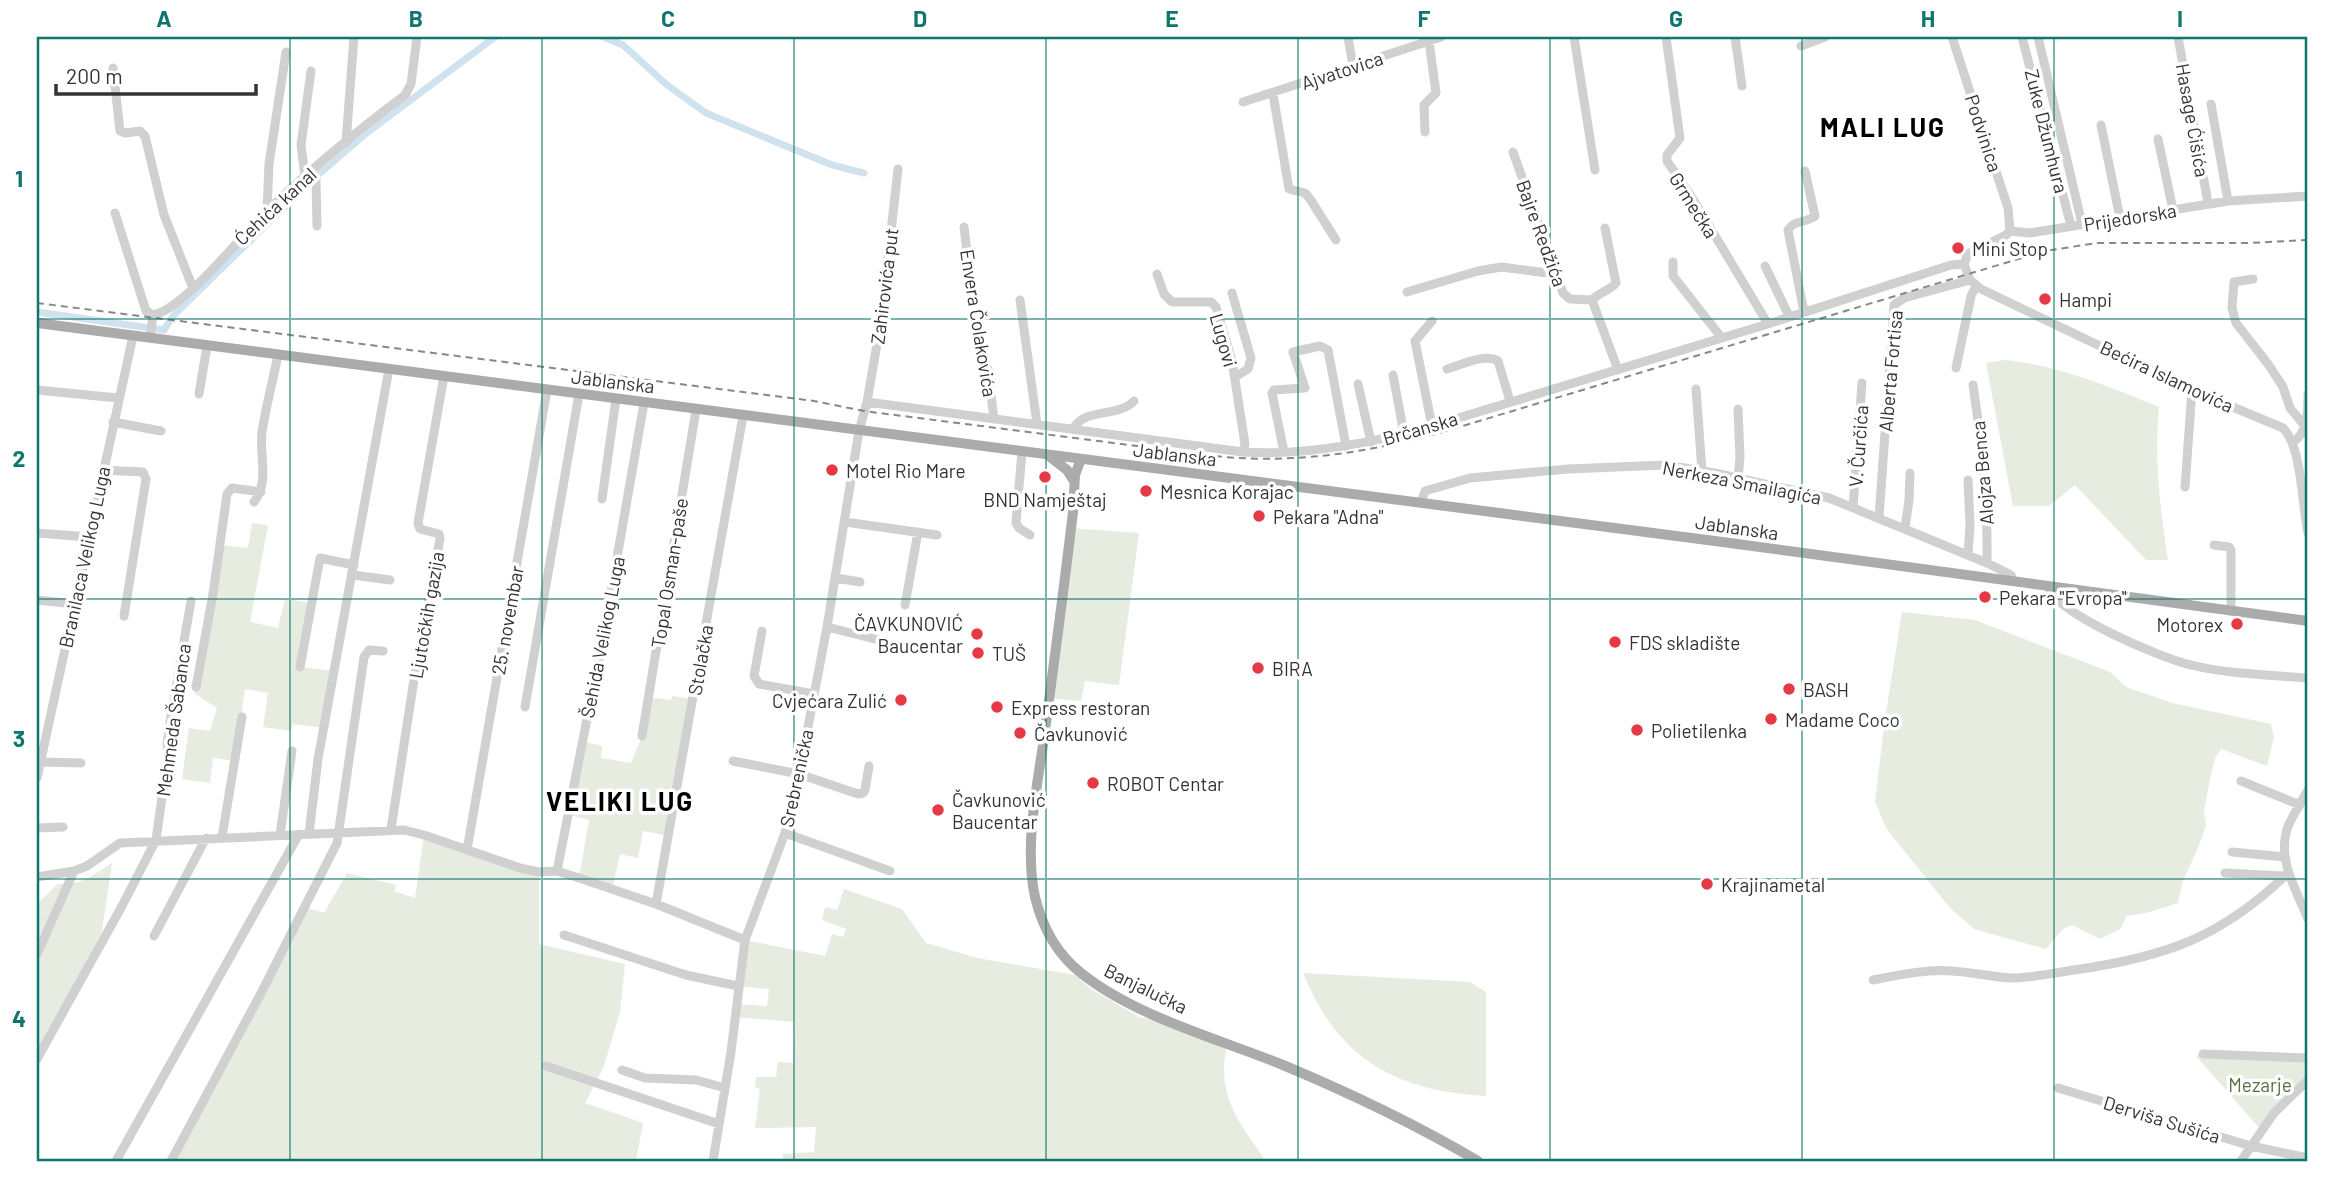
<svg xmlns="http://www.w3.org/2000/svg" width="2345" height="1198" font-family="Barlow,sans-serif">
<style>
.green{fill:#e6ecdf}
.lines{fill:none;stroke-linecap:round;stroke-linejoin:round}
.canal{stroke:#cfe2ee;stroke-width:7}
.minor{stroke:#d0d0d0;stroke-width:9}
.major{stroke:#ababab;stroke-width:10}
.rail{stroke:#888;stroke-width:2;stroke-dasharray:7 5;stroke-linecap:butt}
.grid{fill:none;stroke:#0f766e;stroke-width:2;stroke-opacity:0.55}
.poi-dot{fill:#e63946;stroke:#fff;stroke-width:2.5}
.labels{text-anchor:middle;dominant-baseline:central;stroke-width:7;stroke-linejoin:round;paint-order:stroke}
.street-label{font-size:19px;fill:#333;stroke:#fff}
.poi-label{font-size:19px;fill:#333;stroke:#fff;text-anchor:start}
.park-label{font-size:19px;fill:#56703f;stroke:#fff}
.district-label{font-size:26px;font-weight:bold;letter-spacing:2px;fill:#000;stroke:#fff}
.neatline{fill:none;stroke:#0f766e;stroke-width:2.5}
.grid-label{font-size:23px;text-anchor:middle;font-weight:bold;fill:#0f766e}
</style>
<rect width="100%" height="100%" fill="#fff"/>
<!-- green -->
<path class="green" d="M2005,360C2058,365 2111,387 2159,407C2154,459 2160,509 2168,560H2146L2075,485L2049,506H2013L1986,363Z
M252,523L268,525L250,622L278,628L285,599L312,603L301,667L335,671L325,728L293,724L291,731L263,727L268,693L245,689L235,761L213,758L210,783L182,779L189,728L210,731L217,708L194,693L193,688L220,545L248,548Z
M1071,528L1139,533L1119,685L1085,681L1081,701L1049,698Z
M1902,612L1975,620L2110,672L2126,687L2172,703L2271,724L2274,737L2267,766L2221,749L2215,758L2211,774L2204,811L2206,825L2198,848L2182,883L2178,903L2146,913L2127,916L2120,929L2100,939L2072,925L2063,929L2046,949L1974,929L1950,908L1886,828L1875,801L1885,719Z
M672,696L693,699L669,836L643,831L638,858L620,854L612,890L579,878L589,820L569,815L582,741L602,746L601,758L631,763L642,736L648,697L671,700Z
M424,835L539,872V944L625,964L620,1012L604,1066L585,1103L643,1123L636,1161H170L307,908L324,913L347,873L396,885L394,891L415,898Z
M112,863L102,931L37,1060V904L58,884C82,885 92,876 112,863Z
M844,889L902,909L926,943L977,958L1075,975L1091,989L1139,1017L1183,1026L1227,1043C1216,1097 1238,1120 1266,1161H783V1154L814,1152L816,1127L755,1128L760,1089L755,1087L756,1077H776L778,1062L793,1063L794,1022L734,1017L735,1004L767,1006L769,989L738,986L745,940L825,956L832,934L843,937L846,929L822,920L825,907L837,910Z
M1303,973L1470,982L1486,992V1096C1395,1091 1338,1059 1303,973Z
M2203,1054L2308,1058V1080L2261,1130L2196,1056Z"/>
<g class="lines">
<!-- canal -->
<path class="canal" d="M603,37L623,45L667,85L706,113L832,165L864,173
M37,312L164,330L173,316L312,180L364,135L495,37"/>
<!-- minor -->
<path class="minor" d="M1348,37L1353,66
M1574,37L1595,170
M1666,37L1680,138L1667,155V161L1693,199L1768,324
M1735,37L1742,86
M1952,37L2008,208L2010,231
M2022,37L2071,226
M2038,37L2082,224
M2178,37L2208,203
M1801,46L1825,37
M113,68L120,131L125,133L140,131L145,136L164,215L193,288
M1273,94L1289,189L1305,193L1310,199L1336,240
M1243,102L1441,37
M2211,104L2228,201
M2101,125L2120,218
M1425,132L1424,105L1436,93L1429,41
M2158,139L2173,210
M346,142L354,37
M1513,152L1563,293L1570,299L1592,300L1618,370
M309,173L316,180L317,226
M305,177L301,145L311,71
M267,211L269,164L286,52
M115,213L146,311L153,315
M964,227L974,311L988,370L994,419
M2010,231L2030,233L2228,201L2308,196
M1673,262V276L1721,337
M1964,264L1970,280L1981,289L2192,390L2283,428C2302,447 2302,506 2308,533
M1964,264L1968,254L2006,235L2010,231
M1765,266L1789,316
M1157,274L1164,294L1172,302H1211L1216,307L1232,361L1245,444L1243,452
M2253,279L2234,282L2232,308L2236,323L2268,364L2283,387L2290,408L2304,425
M1407,292L1478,271L1501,267L1556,274
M1232,293L1251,358L1248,369L1235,377
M1020,300L1037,424
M1592,300C1599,292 1611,290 1616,283L1605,228
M1804,312L1788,230C1794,220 1806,223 1815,216L1805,171
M1432,321L1415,341L1432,426
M150,338L153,315C183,310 242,235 266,212C309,170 357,131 405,95L411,84L417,37
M1956,368L1971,296L1976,286
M1447,369C1461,365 1484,353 1498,361L1510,401
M1393,375L1404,434
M1358,384L1371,442
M1973,385C1982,444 1988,503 1987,563
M1696,389L1702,471
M37,390L118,398
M199,394L207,346
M867,402L881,321L898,169
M113,422L161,431
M1073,429C1085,407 1118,418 1134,401
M2292,443C2308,433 2308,412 2308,394
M1022,451L1016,523L1019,528L1030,535
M1284,452L1272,393L1274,390L1305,388L1293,352L1320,346L1328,350L1346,446
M102,470L143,472L146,479L124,616
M1738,479L1740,457L1738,409
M2185,487L2192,390
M602,499L616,399
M254,502C270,481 259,456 262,432C266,406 273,380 278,355
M1421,503L1425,491L1470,478L1568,469L1666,465L1715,473L1829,498L1987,563L2011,575L2013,581
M1853,508L1862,383
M1879,518L1894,305L1904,298L1970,280
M845,522L937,535
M1905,528L1909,500L1910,473
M37,533L89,537
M2214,545L2229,547L2231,550V611
M1968,555L1970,525L1968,480
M353,575L390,580
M836,578L860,582
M2048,586C2054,613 2163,659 2191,665C2228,674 2270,675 2308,678
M37,600L75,604
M905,605L918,532
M827,627L879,640
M762,631L754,676L759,684L814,694
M300,667L320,558L354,565
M196,687L213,594L227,494L232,488L261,492
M525,707L579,394
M642,736L696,410
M733,761L799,774L858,794L863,793L865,790L869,766
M40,762L81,763
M37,778L133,336
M2241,781L2300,805
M2308,790C2302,801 2295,812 2289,824C2275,857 2296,889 2308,919
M37,828L63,827
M391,829L415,673L440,539L439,534L420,529L418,523L444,376
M785,833L890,871
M309,834L318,759L389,369
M280,835L292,751
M222,837L242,717
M467,850L547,390
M2232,852L2285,857
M557,871L603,638L644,403
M2225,873L2284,876
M37,877L74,871L87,866L120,843L404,830L424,835L520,868L539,872L557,871L579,878L656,904L745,940
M656,904L743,416
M564,935L686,975L738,986
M154,936L206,838
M37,954L74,871
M1873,980C1899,975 1926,969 1952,971C1972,972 1991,977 2011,978C2032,978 2053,973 2074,970C2165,957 2221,938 2288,873
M2203,1054L2308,1058
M37,1059L122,906L156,840L168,755L167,744L171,716L191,601
M546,1066L719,1124
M622,1070L645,1078L696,1080L725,1088
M2058,1088L2251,1146L2308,1158
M116,1161L299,834
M171,1161L260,995L337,843L364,657L369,650L383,651
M713,1161L731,1052L745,940L785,833L796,790L827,627L859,431L867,402L1243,452C1307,456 1372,443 1432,426L1768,324L1951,265L1964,264
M2241,1161L2274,1113L2308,1080"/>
<!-- major -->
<path class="major" d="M37,323L1715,541L2308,621
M1049,456L1067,470L1074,481
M1081,459L1075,475L1073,512C1064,588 1054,663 1044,738C1037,789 1024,846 1035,897C1042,926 1057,954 1081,973C1136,1017 1217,1038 1283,1065C1350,1093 1415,1124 1478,1161"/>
<!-- rail -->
<path class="rail" d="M37,303L814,401L864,411L1223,457C1298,463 1363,453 1436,434L2045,251L2097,243H2248L2308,240"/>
</g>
<!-- grid -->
<path class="grid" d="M290,37V1161M542,37V1161M794,37V1161M1046,37V1161M1298,37V1161M1550,37V1161M1802,37V1161M2054,37V1161M37,319H2308M37,599H2308M37,879H2308"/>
<!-- markers -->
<g class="poi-dot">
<circle cx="1958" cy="248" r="7"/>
<circle cx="2045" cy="299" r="7"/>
<circle cx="832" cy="470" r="7"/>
<circle cx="1045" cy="477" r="7"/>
<circle cx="1146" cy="491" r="7"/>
<circle cx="1259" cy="516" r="7"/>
<circle cx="1985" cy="597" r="7"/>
<circle cx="2237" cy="624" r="7"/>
<circle cx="977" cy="634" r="7"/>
<circle cx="1615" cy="642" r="7"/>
<circle cx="978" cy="653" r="7"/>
<circle cx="1258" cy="668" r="7"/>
<circle cx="1789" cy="689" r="7"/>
<circle cx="901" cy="700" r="7"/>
<circle cx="997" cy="707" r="7"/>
<circle cx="1771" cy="719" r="7"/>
<circle cx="1637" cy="730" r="7"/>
<circle cx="1020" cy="733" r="7"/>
<circle cx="1093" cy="783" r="7"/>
<circle cx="938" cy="810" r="7"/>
<circle cx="1707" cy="884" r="7"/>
</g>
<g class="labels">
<!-- street labels -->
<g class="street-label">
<text transform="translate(1342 70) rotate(-18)">Ajvatovica</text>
<text transform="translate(2193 120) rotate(80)">Hasage Ćišića</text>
<text transform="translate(2047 131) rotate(76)">Zuke Džumhura</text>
<text transform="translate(1984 133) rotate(72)">Podvinica</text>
<text transform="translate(1694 205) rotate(58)">Grmečka</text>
<text transform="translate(275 206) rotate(-43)">Ćehića kanal</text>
<text transform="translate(2130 217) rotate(-9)">Prijedorska</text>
<text transform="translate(1542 233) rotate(70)">Bajre Redžića</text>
<text transform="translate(884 286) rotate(-83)">Zahirovića put</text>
<text transform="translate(979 323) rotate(81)">Envera Čolakovića</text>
<text transform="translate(1224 340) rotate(74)">Lugovi</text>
<text transform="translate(1890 371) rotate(-85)">Alberta Fortisa</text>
<text transform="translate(2167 376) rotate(25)">Bećira Islamovića</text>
<text transform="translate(613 381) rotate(7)">Jablanska</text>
<text transform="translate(1420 428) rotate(-16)">Brčanska</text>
<text transform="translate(1858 446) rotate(-86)">V. Čurčića</text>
<text transform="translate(1175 454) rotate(7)">Jablanska</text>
<text transform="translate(1982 473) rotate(-95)">Alojza Benca</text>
<text transform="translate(1742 482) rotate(11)">Nerkeza Smailagića</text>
<text transform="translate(1737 527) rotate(8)">Jablanska</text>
<text transform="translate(84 557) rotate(-78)">Branilaca Velikog Luga</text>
<text transform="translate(669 573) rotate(-81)">Topal Osman-paše</text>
<text transform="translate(426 615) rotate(-80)">Ljutočkih gazija</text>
<text transform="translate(507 620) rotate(-80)">25. novembar</text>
<text transform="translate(602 637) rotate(-79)">Šehida Velikog Luga</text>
<text transform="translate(700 660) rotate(-80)">Stolačka</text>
<text transform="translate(173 720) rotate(-82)">Mehmeda Šabanca</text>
<text transform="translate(796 778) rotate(-78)">Srebrenička</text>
<text transform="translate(1146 988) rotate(26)">Banjalučka</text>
<text transform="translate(2162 1119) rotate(17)">Derviša Sušića</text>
</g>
<!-- poi labels -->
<g class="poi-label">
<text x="1972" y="248">Mini Stop</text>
<text x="2059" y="299">Hampi</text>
<text x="846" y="470">Motel Rio Mare</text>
<text x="1160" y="491">Mesnica Korajac</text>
<text x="1045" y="499" text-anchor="middle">BND Namještaj</text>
<text x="1273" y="516">Pekara "Adna"</text>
<text x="1999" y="597">Pekara "Evropa"</text>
<text x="963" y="623" text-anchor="end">ČAVKUNOVIĆ<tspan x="963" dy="22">Baucentar</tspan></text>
<text x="2223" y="624" text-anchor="end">Motorex</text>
<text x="1629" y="642">FDS skladište</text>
<text x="992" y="653">TUŠ</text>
<text x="1272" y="668">BIRA</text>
<text x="1803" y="689">BASH</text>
<text x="887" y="700" text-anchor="end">Cvjećara Zulić</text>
<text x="1011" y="707">Express restoran</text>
<text x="1785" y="719">Madame Coco</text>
<text x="1651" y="730">Polietilenka</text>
<text x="1034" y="733">Čavkunović</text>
<text x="1107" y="783">ROBOT Centar</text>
<text x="952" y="799">Čavkunović<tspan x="952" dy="22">Baucentar</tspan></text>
<text x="1721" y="884">Krajinametal</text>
</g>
<!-- park labels -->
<g class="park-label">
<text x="2260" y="1084">Mezarje</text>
</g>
<!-- district labels -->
<g class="district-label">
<text x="1883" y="126">MALI LUG</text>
<text x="620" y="800">VELIKI LUG</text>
</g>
</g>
<!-- border -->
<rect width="2345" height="1198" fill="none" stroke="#ffffff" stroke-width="77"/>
<!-- scale -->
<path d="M56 84v10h200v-10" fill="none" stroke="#333333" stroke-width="3.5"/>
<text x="66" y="84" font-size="21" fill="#333333" stroke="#ffffff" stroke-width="5" paint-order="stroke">200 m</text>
<rect x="38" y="38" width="2268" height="1122" class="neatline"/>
<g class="grid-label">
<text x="164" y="27">A</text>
<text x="416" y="27">B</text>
<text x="668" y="27">C</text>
<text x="920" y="27">D</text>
<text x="1172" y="27">E</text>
<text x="1424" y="27">F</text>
<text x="1676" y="27">G</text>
<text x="1928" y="27">H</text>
<text x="2180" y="27">I</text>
<text x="19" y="187">1</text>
<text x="19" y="467">2</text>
<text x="19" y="747">3</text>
<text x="19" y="1027">4</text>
</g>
</svg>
